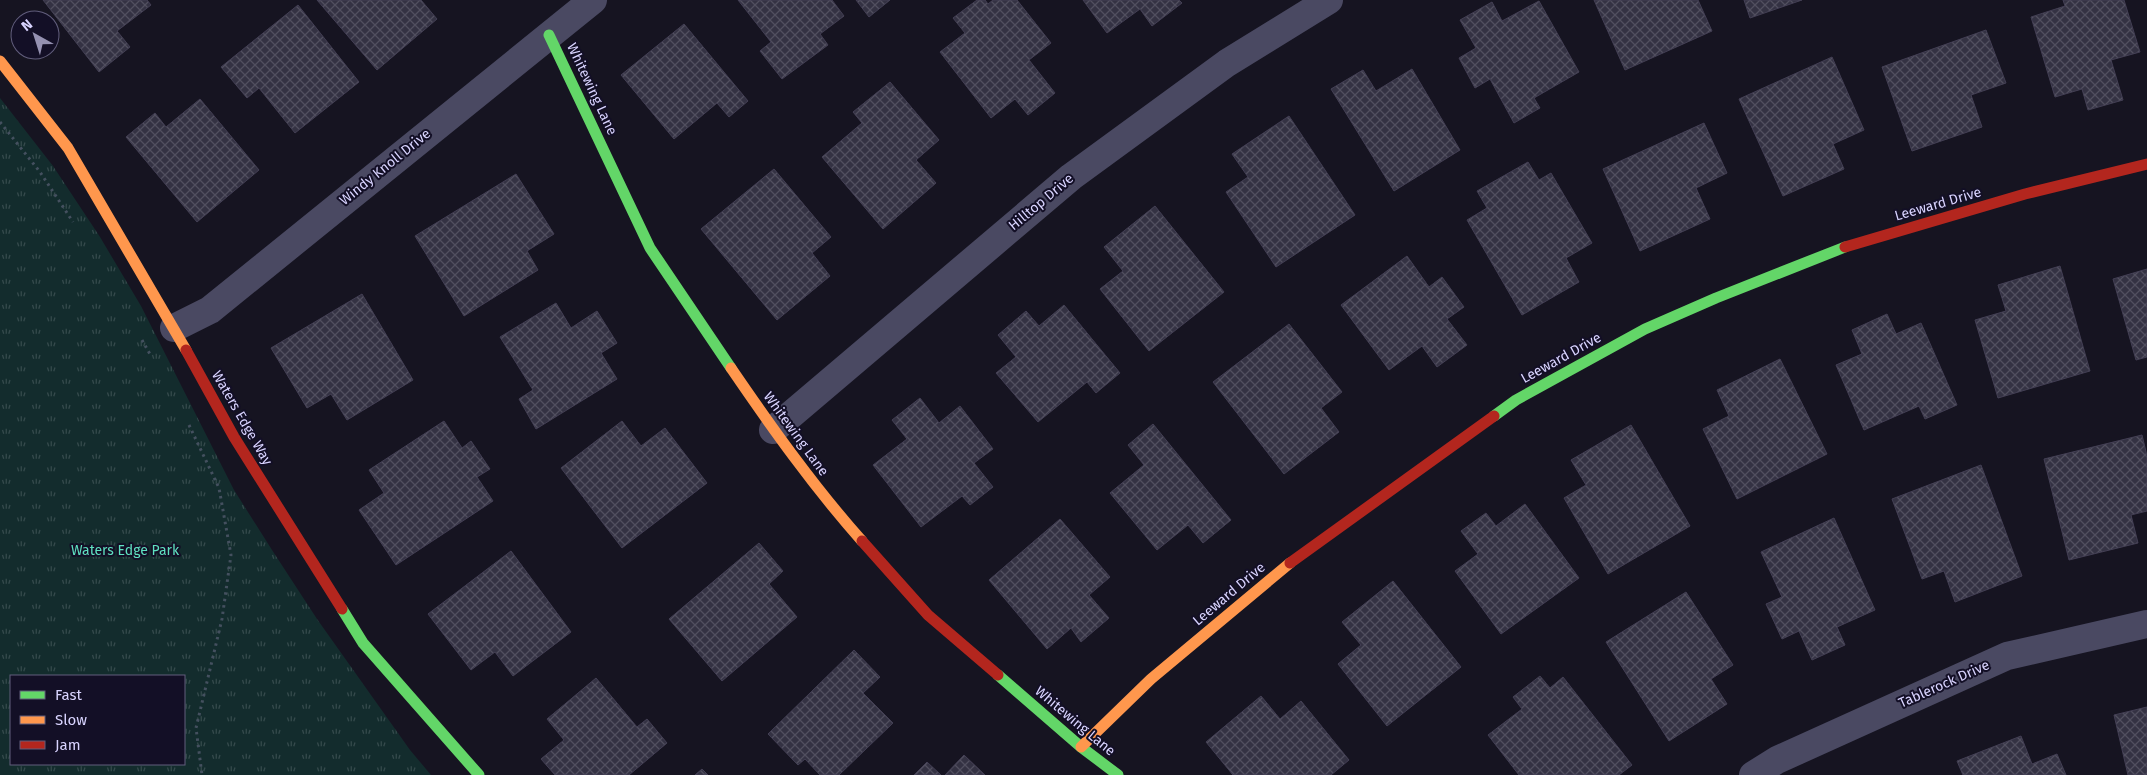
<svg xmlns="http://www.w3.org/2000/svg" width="2147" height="775" font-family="'Fira Sans',sans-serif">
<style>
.park{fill:url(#park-tufts);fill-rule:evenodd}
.building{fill:url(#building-cross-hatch);stroke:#433f54}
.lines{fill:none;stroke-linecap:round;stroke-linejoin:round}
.path{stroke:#44505f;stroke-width:3;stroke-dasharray:2.5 4;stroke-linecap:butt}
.street{stroke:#4a4962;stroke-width:28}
.fast{stroke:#63d668;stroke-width:11}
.slow{stroke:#ff974d;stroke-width:11}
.jam{stroke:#b3261e;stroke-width:11}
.labels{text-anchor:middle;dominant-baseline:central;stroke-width:4;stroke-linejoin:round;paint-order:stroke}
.street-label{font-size:14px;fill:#d9d4ff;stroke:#130f26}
.park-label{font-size:14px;fill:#5fe0c0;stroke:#130f26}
</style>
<defs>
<pattern id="park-tufts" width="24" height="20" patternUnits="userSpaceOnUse" patternTransform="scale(1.25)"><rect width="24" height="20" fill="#132c2d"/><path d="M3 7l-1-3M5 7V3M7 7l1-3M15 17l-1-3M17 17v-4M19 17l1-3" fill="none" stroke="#354a4c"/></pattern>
<pattern id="building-cross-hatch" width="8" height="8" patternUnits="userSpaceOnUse" patternTransform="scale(1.25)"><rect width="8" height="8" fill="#343243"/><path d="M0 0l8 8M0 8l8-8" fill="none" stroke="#514f5f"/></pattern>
</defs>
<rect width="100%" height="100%" fill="#161421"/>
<!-- park -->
<path class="park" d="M0,98L53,166L100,237L141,306L234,490L272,550L317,619L410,750L431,775H0ZM11,676H184V764H11Z"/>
<!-- building -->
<path class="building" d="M43,0H147L151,5L117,31L130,47L99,72Z
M317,0H421L437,19L377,70Z
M738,0H832L844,16L820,34L828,45L782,79L760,51L771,42Z
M856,0H890L869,17Z
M977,0H985L988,4L993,0H1017L1051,43L1029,60L1055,93L1028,115L1015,99L991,118L940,52L965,33L953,18Z
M1083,0H1179L1182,3L1152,26L1140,9L1107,33Z
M1594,0H1698L1712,31L1625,70Z
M1744,0H1802L1750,18Z
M2063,0H2124L2140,52L2111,60L2123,100L2088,110L2082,89L2055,97L2031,17L2065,6Z
M1539,1L1579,72L1534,98L1540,108L1514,123L1490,79L1475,88L1459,58L1476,48L1460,20L1492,2L1502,21Z
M298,5L359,82L295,133L259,88L247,98L221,67Z
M684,24L748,101L729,117L717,103L674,139L621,75Z
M1986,30L2006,83L1971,95L1982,127L1912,151L1882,67Z
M1832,57L1864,130L1833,144L1844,169L1783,196L1739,99Z
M1412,69L1460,150L1394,191L1331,89L1363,70L1376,91Z
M890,82L939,140L916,160L936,183L883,229L822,157L862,123L853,112Z
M200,99L259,170L197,222L126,137L155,113L166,127Z
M1289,116L1355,215L1276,267L1226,192L1248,177L1232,154Z
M1704,123L1727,173L1696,188L1710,219L1640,251L1603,169Z
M1528,162L1539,180L1551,173L1592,243L1566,258L1579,282L1522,315L1467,220L1487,208L1477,191Z
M774,169L831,237L812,253L830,276L777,320L701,229Z
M516,174L554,234L527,251L538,270L464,316L415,236Z
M1155,206L1224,292L1149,351L1100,289L1123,271L1104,247Z
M1407,256L1429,287L1442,277L1464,307L1447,319L1467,345L1437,367L1422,346L1389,370L1341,305Z
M2060,266L2090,371L1998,398L1975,320L2006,311L1998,285Z
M2147,269V357L2136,360L2113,279Z
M362,294L413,380L347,420L331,394L307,408L271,348Z
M556,303L571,328L597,311L617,343L601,353L617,379L536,429L519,399L533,390L500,337Z
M1064,305L1120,373L1096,393L1087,382L1038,422L996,373L1016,357L998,335L1026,311L1039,326Z
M1887,314L1896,334L1921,323L1957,405L1925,419L1919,406L1864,430L1836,365L1862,354L1852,330Z
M1289,324L1342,392L1321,408L1339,432L1284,474L1213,382Z
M1780,359L1827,454L1737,499L1703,429L1729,416L1717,390Z
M920,398L939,423L960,406L993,449L974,463L993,487L970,505L962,496L921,527L873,465L907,439L892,420Z
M444,421L462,448L471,441L490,469L477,477L493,501L396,565L359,510L384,493L369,470Z
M622,421L641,446L665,428L707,483L622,548L561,468Z
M1153,424L1231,520L1203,543L1188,525L1157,550L1110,493L1144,465L1128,445Z
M1631,425L1690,526L1608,574L1564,498L1586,485L1571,460Z
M2142,435L2147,456V511L2131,515L2138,543L2069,560L2044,459Z
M1981,465L2022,576L1955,602L1944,571L1922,579L1892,499Z
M1525,504L1579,578L1501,634L1455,571L1478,554L1461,531L1486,513L1496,526Z
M1834,518L1875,610L1837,627L1845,645L1812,660L1799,631L1782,639L1766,604L1782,597L1761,552Z
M1060,519L1110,577L1089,595L1109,618L1081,642L1071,628L1047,649L989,580Z
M759,543L783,571L769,584L797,617L722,681L669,619Z
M511,551L571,632L513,676L495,652L471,670L428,614Z
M1393,581L1461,667L1387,726L1338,664L1361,645L1342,622Z
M1686,592L1733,665L1711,679L1727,704L1669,741L1606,642Z
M854,650L880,677L863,693L893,723L839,775H820L805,759L798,765L768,734Z
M1540,676L1550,688L1563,677L1632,765L1619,775H1519L1488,735L1522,709L1513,697Z
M596,678L637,727L647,719L667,743L629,775H555L541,759L564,740L547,719Z
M1261,696L1280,719L1301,701L1349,760L1331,775H1233L1206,742Z
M2147,707V775H2128L2114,715Z
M2021,736L2032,764L2057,754L2066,775H1963L1957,761Z
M964,755L985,775H945Z
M927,762L941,775H914Z
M702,769L708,775H695Z"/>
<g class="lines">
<!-- path -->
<path class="path" d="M0,122L40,172L73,222
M142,340L151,356
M189,425L219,488L231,555L222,619L196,728L202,775"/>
<!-- street -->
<path class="street" d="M174,328L210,310L593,0
M773,430L1071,177L1227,63L1329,0
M1753,775L1777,760L2007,656L2147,624"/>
<!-- fast -->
<path class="fast" d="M549,35L650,248L731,368
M1494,416L1516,400L1645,329L1716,298L1845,247
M342,609L363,643L479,775
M998,675L1081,747L1118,775"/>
<!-- slow -->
<path class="slow" d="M0,61L68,148L186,350
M731,368C772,428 814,487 862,541
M1081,747L1151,679L1290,563"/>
<!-- jam -->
<path class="jam" d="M1845,247L2025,194L2147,164
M186,350L234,437L342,609
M862,541L928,615L998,675
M1290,563L1494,416"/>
</g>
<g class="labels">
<!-- street labels -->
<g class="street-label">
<text transform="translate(592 89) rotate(65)">Whitewing Lane</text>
<text transform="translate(385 167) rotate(-39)">Windy Knoll Drive</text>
<text transform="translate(1041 202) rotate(-40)">Hilltop Drive</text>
<text transform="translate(1938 204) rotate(-16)">Leeward Drive</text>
<text transform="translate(1561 358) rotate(-29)">Leeward Drive</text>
<text transform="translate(242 418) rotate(60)">Waters Edge Way</text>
<text transform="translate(796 434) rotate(54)">Whitewing Lane</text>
<text transform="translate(1229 594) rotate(-40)">Leeward Drive</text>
<text transform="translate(1944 684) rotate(-24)">Tablerock Drive</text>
<text transform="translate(1075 721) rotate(40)">Whitewing Lane</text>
</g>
<!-- park labels -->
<g class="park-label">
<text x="125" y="550">Waters Edge Park</text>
</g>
</g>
<!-- legend -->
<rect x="10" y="675" width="175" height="90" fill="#130f26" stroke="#625e7d"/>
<rect x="20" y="691" width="25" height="8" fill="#63d668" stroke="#625e7d"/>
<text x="55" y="700" font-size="15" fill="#d9d4ff">Fast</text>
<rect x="20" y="716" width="25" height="8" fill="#ff974d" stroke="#625e7d"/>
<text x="55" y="725" font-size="15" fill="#d9d4ff">Slow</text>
<rect x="20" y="741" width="25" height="8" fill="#b3261e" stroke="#625e7d"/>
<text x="55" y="750" font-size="15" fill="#d9d4ff">Jam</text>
<!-- north arrow -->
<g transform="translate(35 35) rotate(321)"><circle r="24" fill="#130f26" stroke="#625e7d"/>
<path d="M0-4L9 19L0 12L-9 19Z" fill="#9591b1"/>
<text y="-8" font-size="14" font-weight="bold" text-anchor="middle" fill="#d9d4ff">N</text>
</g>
</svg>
